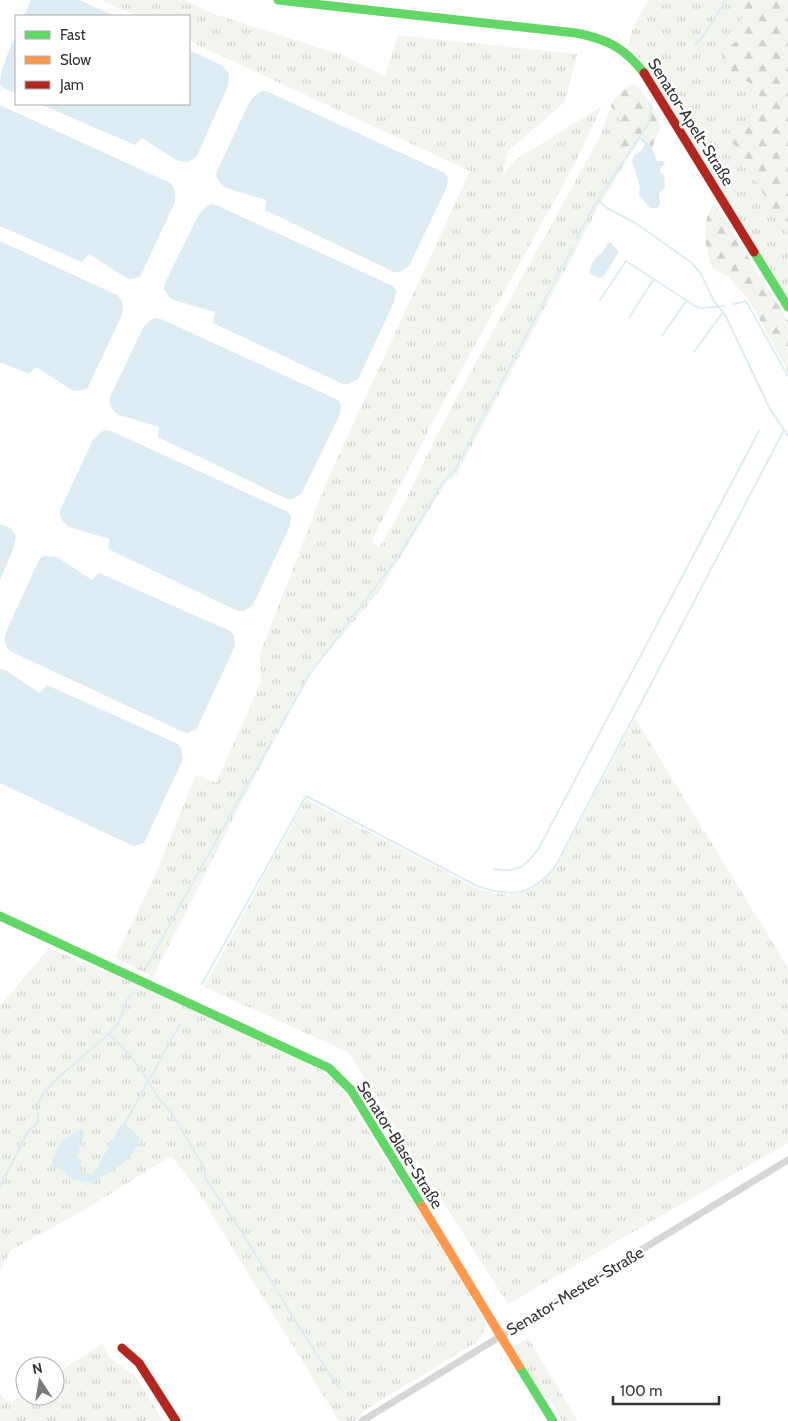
<svg xmlns="http://www.w3.org/2000/svg" width="788" height="1421" font-family="Cabin,sans-serif">
<style>
.grass{fill:url(#grass-tufts)}
.forest{fill:url(#forest-firs)}
.water{fill:#ddebf3}
.lines{fill:none;stroke-linecap:round;stroke-linejoin:round}
.stream{stroke:#ddebf3;stroke-width:2}
.street{stroke:#d7d7d7;stroke-width:7}
.fast{stroke:#63d668;stroke-width:9}
.slow{stroke:#ff974d;stroke-width:9}
.jam{stroke:#b3261e;stroke-width:9}
.labels{text-anchor:middle;dominant-baseline:central;stroke-width:5;stroke-linejoin:round;paint-order:stroke}
.street-label{font-size:16px;fill:#333;stroke:#fff}
</style>
<defs>
<pattern id="grass-tufts" width="24" height="20" patternUnits="userSpaceOnUse" patternTransform="scale(1.25)"><rect width="24" height="20" fill="#f1f5ed"/><path d="M3 7l-1-3M5 7V3M7 7l1-3M15 17l-1-3M17 17v-4M19 17l1-3" fill="none" stroke="#cfd2cc"/></pattern>
<pattern id="forest-firs" width="22" height="20" patternUnits="userSpaceOnUse" patternTransform="scale(1.25)"><rect width="22" height="20" fill="#f1f5ed"/><path d="M5 1l3.5 6h-7zM16 11l3.5 6h-7z" fill="#cfd2cc"/></pattern>
</defs>
<rect width="100%" height="100%" fill="#fff"/>
<!-- grass -->
<path class="grass" d="M101,0H185L211,13L347,57L385,76L398,35L577,54L565,102L508,151L502,176L515,160L602,106L576,161L438,412L371,542L379,547C406,508 422,461 445,420C496,325 547,231 600,137L611,106L620,120L617,152L627,160L598,208L457,474L445,484L381,589L309,675L237,811L153,977L115,958L153,880L196,775L216,783L261,682L260,654L326,483L470,171L189,41V16H136Z
M649,0H788V299L639,58L629,45C630,28 640,15 649,0Z
M635,718L788,968V1143L508,1304L348,1052L204,987L306,799L472,886C508,900 530,899 556,868Z
M49,948L108,973L109,971L300,1059L323,1071L338,1083L426,1223L486,1323L483,1333L477,1342L363,1411V1416L354,1421H339L194,1185L171,1156L84,1210L11,1250L0,1270V1006Z
M528,1338L578,1421H562L549,1398L543,1396L513,1346Z
M102,1344L110,1358L136,1377L163,1421H0V1393L6,1401L12,1402L25,1393V1396H55V1374Z"/>
<!-- forest -->
<path class="forest" d="M749,0H788V234L731,140L744,123L758,111L759,89L724,67L722,51L740,39L742,9Z
M633,84L639,88L657,112L661,126L652,148L642,137L627,160L617,152L620,120L611,106C616,95 622,89 633,84Z
M715,203L788,321V372L750,302L729,277L712,268C705,248 700,220 715,203Z"/>
<!-- water -->
<path class="water" d="M31,0H79L115,16H24Z
M16,34V93C11,91 2,89 0,83C0,70 11,46 16,34Z
M189,50L223,66L229,74L228,86L197,156L189,162L178,161L142,138L135,145L40,104H189Z
M263,91L268,92L445,173L448,178L447,187L409,266L400,272H394L265,210L266,200L226,188L221,184L216,176L217,171L250,101L258,93Z
M0,105L170,183C176,189 176,194 175,202L140,277L130,279L125,277L89,254L82,262L0,226Z
M642,137L652,148L657,161H664L665,163L660,169V172L664,175L665,187L659,193L660,204L657,208H650L639,195L640,187L632,161L634,156L642,150L645,144L640,140Z
M211,204L216,205L393,286L396,291L395,300L358,379L348,384H343L213,323L215,312L174,300L169,297L164,288L165,283L199,214L207,206Z
M0,241L117,295C124,301 123,307 122,315L87,389L77,391L72,390L36,367L29,374L0,362Z
M608,243H611L619,252L604,276L599,278L589,273L593,261L604,250Z
M156,318L161,319L338,400L341,405L340,414L302,493L293,499H287L158,437L159,427L119,415C112,410 109,406 110,397L143,328L151,320Z
M106,430L111,431L288,512L291,517L290,526L253,605L243,611H238L108,549L110,539L69,527C63,522 59,518 60,510L93,440L101,432Z
M0,524L10,528L16,536L14,547L0,580Z
M45,556L57,557L92,580L99,573L230,631L234,635L235,646L196,730L187,733L181,731L10,651C4,645 4,640 6,632L38,562L41,557Z
M0,669L5,670L40,693L47,685L178,744L181,748L183,759L144,843L135,846L129,844L0,783Z
M121,1125H127L140,1138C135,1161 110,1171 92,1183L71,1179L62,1169L53,1168C51,1160 58,1144 66,1138C71,1134 74,1135 80,1129L84,1130C83,1141 79,1149 77,1158L83,1161L79,1166L81,1171L93,1175Z"/>
<g class="lines">
<!-- stream -->
<path class="stream" d="M695,45L704,35L726,0
M598,200L607,208L637,224L692,263L701,274L714,301L723,312L727,319L770,409L788,436
M577,238L594,206L650,121L651,105
M600,300L626,261L695,306L700,308L724,306
M733,304L746,301L788,376
M629,318L653,280
M662,336L686,301
M694,352L723,312
M277,733L309,675L398,557L441,485L455,470L573,247
M494,869C518,873 525,867 539,848L759,431
M147,967L173,918L272,741
M202,984L306,796L477,886C512,898 531,896 555,867L784,430
M109,1034L130,1055L146,1077L159,1099L171,1112L203,1166L206,1179L245,1237L299,1327L339,1388
M124,1125L180,1024
M0,1186L28,1132L38,1122V1103L44,1093L53,1082L109,1034L119,1022L126,1001L134,991"/>
<!-- street -->
<path class="street" d="M362,1421L788,1160"/>
<!-- fast -->
<path class="fast" d="M278,0L576,33C607,39 625,48 644,73
M754,252L788,307
M0,916L329,1068L351,1090L422,1206
M519,1366L553,1421"/>
<!-- slow -->
<path class="slow" d="M422,1206L519,1366"/>
<!-- jam -->
<path class="jam" d="M644,73L754,252
M122,1348L139,1363L176,1421"/>
</g>
<g class="labels">
<!-- street labels -->
<g class="street-label">
<text transform="translate(691 122) rotate(58)">Senator-Apelt-Straße</text>
<text transform="translate(400 1145) rotate(58)">Senator-Blase-Straße</text>
<text transform="translate(575 1291) rotate(-31)">Senator-Mester-Straße</text>
</g>
</g>
<!-- legend -->
<rect x="15" y="15" width="175" height="90" fill="#ffffff" stroke="#adadad"/>
<rect x="25" y="31" width="25" height="8" fill="#63d668" stroke="#adadad"/>
<text x="60" y="40" font-size="15" fill="#333333">Fast</text>
<rect x="25" y="56" width="25" height="8" fill="#ff974d" stroke="#adadad"/>
<text x="60" y="65" font-size="15" fill="#333333">Slow</text>
<rect x="25" y="81" width="25" height="8" fill="#b3261e" stroke="#adadad"/>
<text x="60" y="90" font-size="15" fill="#333333">Jam</text>
<!-- north arrow -->
<g transform="translate(40 1381) rotate(348)"><circle r="24" fill="#ffffff" stroke="#adadad"/>
<path d="M0-4L9 19L0 12L-9 19Z" fill="#7a7a7a"/>
<text y="-8" font-size="14" font-weight="bold" text-anchor="middle" fill="#333333">N</text>
</g>
<!-- scale -->
<path d="M613 1396v8h106v-8" fill="none" stroke="#333333" stroke-width="2.5"/>
<text x="620" y="1396" font-size="15" fill="#333333" stroke="#ffffff" stroke-width="4" paint-order="stroke">100 m</text>
</svg>
